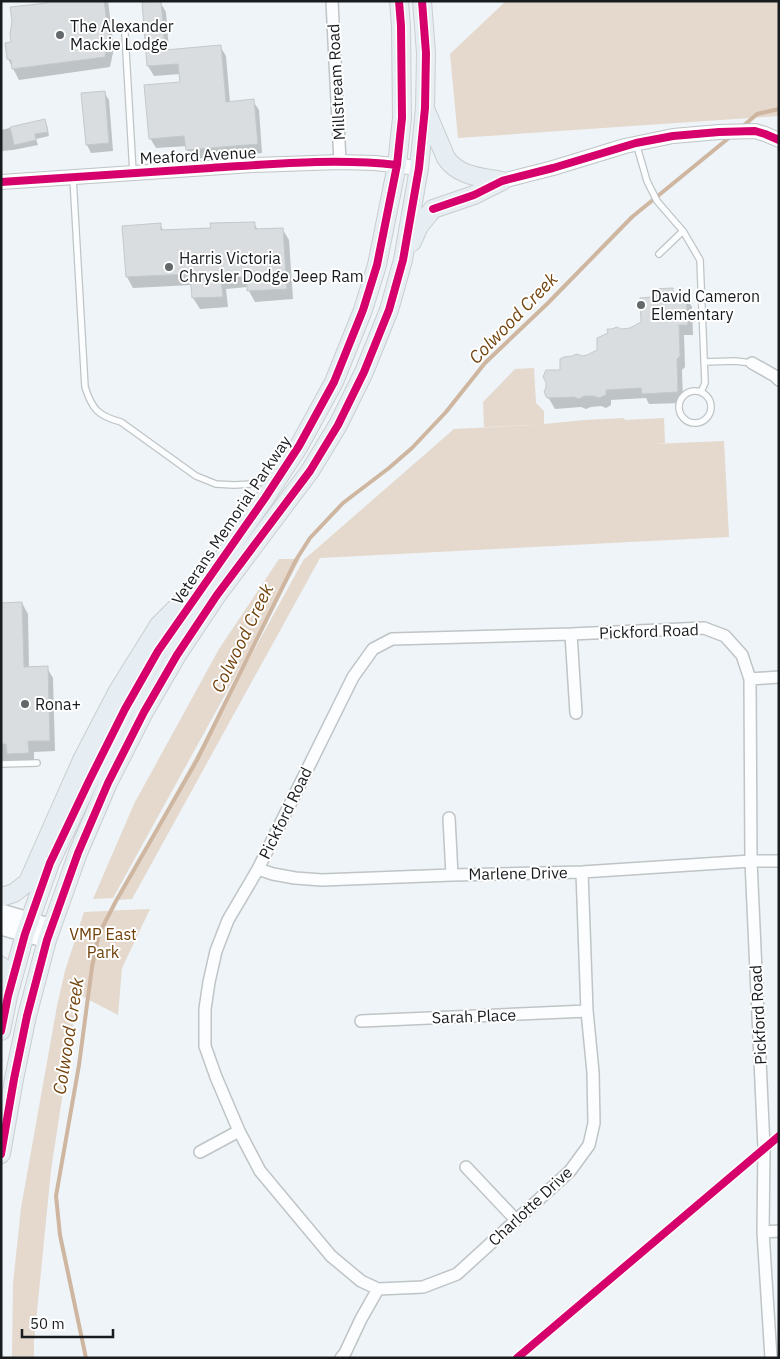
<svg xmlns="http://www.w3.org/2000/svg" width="780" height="1359" font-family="'IBM Plex Sans',sans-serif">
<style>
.green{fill:#e5d8cd}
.shadow{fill:#0003}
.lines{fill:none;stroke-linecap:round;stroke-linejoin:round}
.stream{stroke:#ceb6a1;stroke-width:4}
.building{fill:#d9dddf;stroke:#c4c9cb}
.service-casing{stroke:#bfc4c6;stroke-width:8}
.minor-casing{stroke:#bfc4c6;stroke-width:14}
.tertiary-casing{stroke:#bfc4c6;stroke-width:16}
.secondary-casing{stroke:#bfc4c6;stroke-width:18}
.primary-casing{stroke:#cacecf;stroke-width:20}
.service{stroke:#fcfdfe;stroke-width:5.5}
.minor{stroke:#fcfdfe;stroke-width:11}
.tertiary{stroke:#fcfdfe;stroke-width:14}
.secondary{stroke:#fcfdfe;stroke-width:15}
.primary{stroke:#e6eef3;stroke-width:18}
.cycleway-casing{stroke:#fff;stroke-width:11}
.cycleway{stroke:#d6006c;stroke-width:8}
.poi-dot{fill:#63686a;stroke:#fff;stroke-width:2}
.labels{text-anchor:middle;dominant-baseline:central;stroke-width:4;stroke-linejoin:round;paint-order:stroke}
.poi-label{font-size:16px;fill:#181c1e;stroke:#fff;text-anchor:start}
.street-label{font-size:16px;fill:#181c1e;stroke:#fff}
.park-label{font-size:16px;fill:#704009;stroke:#fff}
.water-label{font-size:18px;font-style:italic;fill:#73440e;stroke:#fff}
</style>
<rect width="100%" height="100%" fill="#eef4f7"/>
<!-- green -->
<path class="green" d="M506,1H779V116L458,138L450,54Z
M534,368L536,403L544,411V424L585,420L624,418L625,420L664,418L665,443L653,444L724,441L729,537L320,558L132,899L117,900L304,559L306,558L454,429L536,425L484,427L483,402L515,369Z
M279,559H300L113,898L93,899L134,804L219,649Z
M150,909L122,968L118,1015L78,994L51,1170L34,1342V1358H12L13,1284L21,1208L57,1006L65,971L84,912Z"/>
<!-- shadow -->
<path class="shadow" d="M48,1H108L114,48L110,67L19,80L8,59L12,44L48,4Z
M160,2L166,12L169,51L220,46L226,56L230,103L253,101L259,110L262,153L193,159L187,150V146L156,148L150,138L181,83L180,74L154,76L148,66Z
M104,92L109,100L113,151L91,153L87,145Z
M44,120L47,125L49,136L36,139L38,145L13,150L1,151V130Z
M254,223L258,230H283L289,240L293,299L255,302L249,291L248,287L226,289L228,307L200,309L193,298L192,285L133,288L127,277L123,227L160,224L164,232L212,230Z
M672,289L677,297H686L692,307L693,335H684L685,367L682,370L683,403L649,404L646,398L611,400V405L606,408L601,406L591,407L586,409L581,407L555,409L545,392L561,371L582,357H587L599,351L621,330L630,329L642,323L654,298Z
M22,603L28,614L29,668H47L53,678L55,751L34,752V764L1,766V604Z"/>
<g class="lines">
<!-- stream -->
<path class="stream" d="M742,127L757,114L779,109
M86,1358L60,1235L56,1196L79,1065L92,967L99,934L116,901L197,760L296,560L310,538L343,503L389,468L412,448L446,412L485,363L548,303L632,217L730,137"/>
</g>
<!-- building -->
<path class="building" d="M47,1H104L109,36L105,57L12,69L11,60L7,59L5,43L11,42L10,34L12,21L10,7L47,3Z
M161,1L165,50L221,45L226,102L254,99L258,144L186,150L184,136L149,139L144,85L180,82L178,64L147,66L142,2Z
M105,91L109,143L86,145L81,93Z
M45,119L48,132L35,134L36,140L14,145L10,127Z
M255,222V229L283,228L287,289L247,291V277L221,278L223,297L192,298L190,274L126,277L122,226L161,223V230L211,228L210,223Z
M673,288V296L686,295L688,325H679L680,356L677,359L678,392L642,394L641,388L606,390V395L599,398L594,396H584L579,399L574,397L547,398L544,392L546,387V382L543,377L546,370H560V359L564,357L572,356L577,354L582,356L587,355L597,350V338L608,333L607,329H612L617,327L621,329L630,328L641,322L640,298L652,297V289Z
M22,602L24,667L48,666L50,741H28L29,753L7,754L6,744H1V603Z"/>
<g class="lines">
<defs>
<path id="service" d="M125,34L133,173
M636,143L647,181L657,201L683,231L700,260L705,383L701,392
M73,178L85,387C92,409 98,416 121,422L196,476L216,484L234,485L252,484L271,480
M659,254L683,231
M704,362L735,361L752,363
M679 407a16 16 0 1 1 32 0a16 16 0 1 1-32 0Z
M1,764L37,763"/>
<path id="minor" d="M332,1L340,162
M752,363L775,376L779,380
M571,634L576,713
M750,679L779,677
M449,818L452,875
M258,869L273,874L295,878L322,880L452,875L582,872L751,861H779
M582,872L587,1011L593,1072L594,1123L589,1145L570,1171L457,1274L423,1287L378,1289L361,1281L331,1256L260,1171L239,1131L216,1077L205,1046V1009L209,982L216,951L228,920L258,869L353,677L373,649L392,639L571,634L704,628L725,636L742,655L750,679L751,861L764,1148L763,1232L771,1358
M361,1021L587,1011
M200,1152L239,1131
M466,1167L516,1220
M763,1232L779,1231
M341,1358L345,1353L361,1319L378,1289"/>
<path id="tertiary" d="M502,181L553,168L625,146L673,136L719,132L755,131L765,134L779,140
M1,182L252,165L340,162L375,163L419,168"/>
<path id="secondary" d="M1,912L52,927
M1,927L47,940"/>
<path id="primary" d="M426,111L446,158C459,177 482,177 502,181
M412,242L419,226L433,209L474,195L502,181
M1,897L14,893L28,882L82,760L118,691L159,625L184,600
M1,966L8,993
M1,1031L8,996L25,934L50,863L89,781L125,709L158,651L265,498L299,446L334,382L363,310L377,265L397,165L402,118L401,26L399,1
M1,1154L14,1079L27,1016L47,940L78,853L108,783L144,712L177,655L217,595L310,471L338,425L364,372L389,310L403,260L419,168L425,108L426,53L422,1"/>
</defs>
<!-- service casing -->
<use href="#service" class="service-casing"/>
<!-- minor casing -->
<use href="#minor" class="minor-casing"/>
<!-- tertiary casing -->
<use href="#tertiary" class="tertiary-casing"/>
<!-- secondary casing -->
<use href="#secondary" class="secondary-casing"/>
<!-- primary casing -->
<use href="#primary" class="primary-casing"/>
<!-- service -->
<use href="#service" class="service"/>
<!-- minor -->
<use href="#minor" class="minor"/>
<!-- tertiary -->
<use href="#tertiary" class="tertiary"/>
<!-- secondary -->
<use href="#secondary" class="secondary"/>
<!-- primary -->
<use href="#primary" class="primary"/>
<defs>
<path id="cycleway" d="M1,182C71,177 141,173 211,168C273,164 336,158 397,165
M433,209L474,195L502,181L553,168L636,143L673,136L719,132L755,131L765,134L779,140
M1,1031L8,996L25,934L50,863L89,781L125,709L158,651L265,498L299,446L334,382L363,310L377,265L397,165L402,118L401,26L399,1
M1,1154L14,1079L27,1016L47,940L78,853L108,783L144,712L177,655L217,595L310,471L338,425L364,372L389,310L403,260L419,168L425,108L426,53L422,1
M517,1358L779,1136"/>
</defs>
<!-- cycleway casing -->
<use href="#cycleway" class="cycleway-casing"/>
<!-- cycleway -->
<use href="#cycleway" class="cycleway"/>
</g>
<!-- markers -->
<g class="poi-dot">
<circle cx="60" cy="35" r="5"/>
<circle cx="169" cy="267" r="5"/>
<circle cx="641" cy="305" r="5"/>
<circle cx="25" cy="704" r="5"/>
</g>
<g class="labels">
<!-- poi labels -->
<g class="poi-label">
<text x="70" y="26">The Alexander<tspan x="70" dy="18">Mackie Lodge</tspan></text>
<text x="179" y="258">Harris Victoria<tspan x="179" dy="18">Chrysler Dodge Jeep Ram</tspan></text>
<text x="651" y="296">David Cameron<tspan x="651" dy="18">Elementary</tspan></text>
<text x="35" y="704">Rona+</text>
</g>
<!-- street labels -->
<g class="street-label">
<text transform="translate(336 82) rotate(-93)">Millstream Road</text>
<text transform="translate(198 155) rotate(-3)">Meaford Avenue</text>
<text transform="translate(231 520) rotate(-56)">Veterans Memorial Parkway</text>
<text transform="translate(649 631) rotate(-2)">Pickford Road</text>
<text transform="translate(285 813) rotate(-64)">Pickford Road</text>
<text transform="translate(518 873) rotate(-1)">Marlene Drive</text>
<text transform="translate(758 1015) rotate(-93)">Pickford Road</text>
<text transform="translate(474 1016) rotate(-2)">Sarah Place</text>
<text transform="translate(530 1206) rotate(-43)">Charlotte Drive</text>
</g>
<!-- park labels -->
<g class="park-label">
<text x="103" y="934">VMP East<tspan x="103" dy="18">Park</tspan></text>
</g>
<!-- water labels -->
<g class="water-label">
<text transform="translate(513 318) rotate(-46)">Colwood Creek</text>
<text transform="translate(242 638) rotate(-64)">Colwood Creek</text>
<text transform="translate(68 1036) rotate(-81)">Colwood Creek</text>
</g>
</g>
<!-- border -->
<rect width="780" height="1359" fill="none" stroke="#181c1e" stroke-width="5"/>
<!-- scale -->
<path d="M22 1329v8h91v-8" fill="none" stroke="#181c1e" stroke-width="2.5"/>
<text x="30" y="1329" font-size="15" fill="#181c1e" stroke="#ffffff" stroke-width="4" paint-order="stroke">50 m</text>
</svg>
